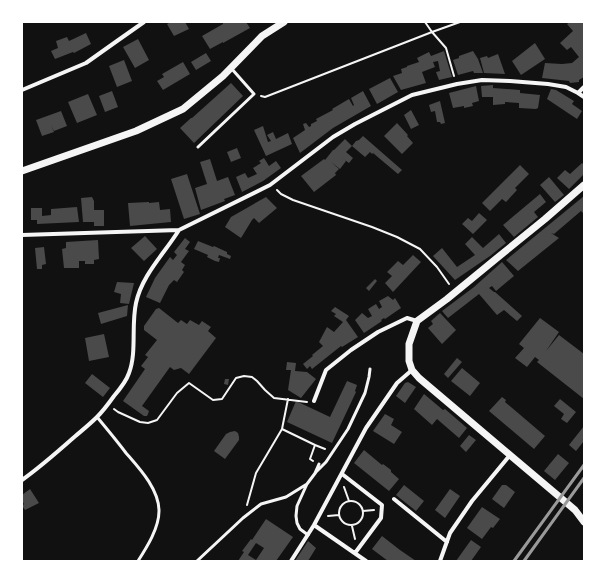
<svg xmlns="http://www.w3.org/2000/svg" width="606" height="583" font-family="'Nunito Sans',sans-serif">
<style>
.building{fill:#4a4a4a;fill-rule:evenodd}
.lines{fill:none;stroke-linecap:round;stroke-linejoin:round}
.path{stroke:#f5f5f5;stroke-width:2}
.service{stroke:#f5f5f5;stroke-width:3}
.minor{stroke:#f5f5f5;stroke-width:4}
.tertiary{stroke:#f5f5f5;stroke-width:7}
.rail{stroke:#9a9a9a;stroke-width:3}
</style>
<rect width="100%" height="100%" fill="#111"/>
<!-- building -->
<path class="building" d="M171,22H185L189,29L174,36L167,24Z
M225,22H246L250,28L223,43V42L210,49L202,36L223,24V23Z
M570,22H584V77L579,80V82L570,83L569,81L542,78L545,63L562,64L572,63L579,57L571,47L567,50L560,43L573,31L567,24Z
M86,33L91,44L74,53L73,52L55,59L51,51L58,48L56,41L67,37L69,41Z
M138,39L149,60L135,68L123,47Z
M535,43L545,59L521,75L512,61Z
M444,51L452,77L439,80L436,72L440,71L438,61L433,62L435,67L422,72L426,83L401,90L393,76L402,73L401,69L407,67V66L419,62L417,58L429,52L431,56Z
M473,51L478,59L483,73H474L473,71L458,75L453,60L459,58V56Z
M206,53L211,61L196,70L191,62Z
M498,54L505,74L484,73L480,58L487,56L488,58Z
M124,60L132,81L117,87L109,66Z
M183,62L190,74L163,90L157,81L164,77L162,74Z
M390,78L398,92L377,104L369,89Z
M231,83L243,96L194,143L180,128L191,118H192Z
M493,85V88L520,90V93L540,95L538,108L536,109L519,108V103L505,102V104L493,105V97H482L481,86Z
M476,86L479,101L472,103L473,106L464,108V106L453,108L449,93Z
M551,89L556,90L574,101L572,104L582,111L577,119L547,99Z
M112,91L118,107L105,112L99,96Z
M363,91L371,106L333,128L300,153L293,138L305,130L303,124L306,123L309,127L311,126V124L317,121L316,119L333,110L332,109L349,99L353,106L354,105L351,98Z
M88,94L97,115L77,123L68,102Z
M440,101L445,123L441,124L440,122H437L435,111L431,112L429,105Z
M411,110L419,125L411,129L404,115Z
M61,111L67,126L54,131L51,125L54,132L42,136L36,120Z
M397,123L408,135L407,136L413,143L402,154L384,136Z
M263,126L268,142L271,141L267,135L273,132L276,139L288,133L292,144L266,156L254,130Z
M363,136L402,170L398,174L373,153L372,154L370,152L365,157L352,146L356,141L359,140Z
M345,139L352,146L346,152L353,158L349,163L342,158L346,161L340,169L331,162L339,169L335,173L336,175L314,192L301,176L324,159L325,160L333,150H334Z
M237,148L241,158L231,162L227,152Z
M264,158L269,166L276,161L281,168L263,181L242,192L236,177L245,173L248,178L257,174L253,168L261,163L259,161Z
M210,159L217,181L228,177L235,195L224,199L225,201L201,210L195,188L207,184L200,162Z
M582,163L584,165V174L569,189L557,178L565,170L570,174Z
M520,165L529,174L515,188L517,190L506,202L502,199L490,211L482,203Z
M187,174L200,214L184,219L171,179Z
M549,177L564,195L555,202L540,185Z
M540,194L546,202L534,212L538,217L514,237L503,225Z
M584,196V214L581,211L554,234L551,233L559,238L518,271L506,260Z
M92,197L94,201V210H104V226H94V222H83L81,198Z
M266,197L277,208L259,223L254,218L252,220L241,238L225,227L231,217Z
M149,202V203L159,202L160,210L170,209L171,222L130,226L128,203Z
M77,207L79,222L37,224V220H31V208H42V216L51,215V209Z
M479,213L487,220L473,234L462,224L468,218L472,221Z
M499,234L506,243L490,256L455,280L433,256L442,248L457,267L475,255L465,244L472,237L483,248Z
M145,236L157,249L144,261L131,248Z
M185,238L190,242L185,249L189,251L181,262L185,265L182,270L184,272L177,282L174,280L169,285L160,303L146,297L155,278L170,257L173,260L177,255L174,252Z
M98,240L99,259L94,260V264H85V261H79V268H64L62,249L66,248V242Z
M198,241L213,247L214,246L227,252V254L231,256L230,259L219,255L218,258H220L219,262L215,261L207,257L208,255L194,249Z
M44,247L46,264L42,265V269H37L35,248Z
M413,255L421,262L393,292L385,283L392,276L387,272L398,261L403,265Z
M502,262L514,276L496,291L492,286L489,288L494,292H495L522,316L517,321L504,310L497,315L479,294L448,318L442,311L474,287Z
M375,279L377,281L369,291L366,288Z
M117,282L134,283L129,304L120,303L121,294L114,292Z
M388,296L393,300L395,298L401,308L385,319L384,318L381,320L382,321L364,333L355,320L362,313L368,318L372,316L368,309L376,304L379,309L382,307L379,301Z
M128,305L127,316L101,324L98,313Z
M335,307L349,316L346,320L358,337L342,347L341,346L312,369L310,366L307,369L303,364L313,356L312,355L323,346L319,342L327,327L334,332L343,322L334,316L336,314L331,311Z
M159,308L178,323L181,320L187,324L190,320L199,325L202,321L211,327L208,331L216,338L189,374L181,368L174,370L170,367L142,406L149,411L148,414L147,416H144L123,401L145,369L141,366L148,357L145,355L157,340L144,330V326L156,309Z
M440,313L456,330L442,344L428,328L433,324L431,321Z
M540,318L559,332L546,351L559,335L584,354V399L537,362L539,360L535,357L527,367L515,358L524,348L519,344Z
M104,334L109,357L89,361L85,338Z
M457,358L462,362L448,378L444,374Z
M287,362L296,363L295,371L307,372L316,379L301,398L288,390L291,370H286Z
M462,368L480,383L470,396L451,381Z
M92,374L110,388L103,397L85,383Z
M225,379H229L228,385L224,384Z
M347,381L357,385L355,391L356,392L332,443L287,422L296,401L330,417Z
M408,382L416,387L405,403L396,396L405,383Z
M424,394L443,410L445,409L467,428L459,438L437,419L432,425L414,409Z
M502,397L506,400L505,402L511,407L545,436L534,449L489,411Z
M560,399L576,412L567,423L561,419L564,414L554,406Z
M385,414L394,419L391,425L402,432L394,444L373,431Z
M584,426V441L576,451L569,445Z
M235,431L238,433L239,437V440L225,459L214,451L226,434L230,432Z
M469,435L476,440L466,452L460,446Z
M364,450L382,465L383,464L391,470V472L399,479L389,491L354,463Z
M558,454L569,463L555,480L544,471Z
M404,485L424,501L416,511L396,495Z
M502,485H506L515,492L504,508L492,499Z
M30,489L39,503L25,510L22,506L24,504L22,501V495Z
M450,489L460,496L445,518L435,510Z
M482,507L500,519L493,528L491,527L482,539L467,528Z
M266,519L293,537L276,561H238L244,552L242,551L251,539L252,540ZM256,543L264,548L256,560L248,555Z
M382,536L400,550L416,561H388L372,549Z
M471,540L481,547L471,561H456Z
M308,541L316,548L308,561H295Z"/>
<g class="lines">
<!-- path -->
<path class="path" d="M425,22L432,32L460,22
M261,96L265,97L432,32L446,48L454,76
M277,190L281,194L293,200L372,227L397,237L420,249L437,267L449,284
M114,409L118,412L140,422L148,423L157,420L177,393L189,383L213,400L222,399L236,378L244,376L252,377L257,381L265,390L274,398L307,402
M282,429L315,445L310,459L313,461
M315,445L325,449
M344,487L349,501
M339 513a12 12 0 1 1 24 0a12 12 0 1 1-24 0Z
M247,505L256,473L282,429L288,399
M363,511L374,510
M328,516L339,515
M352,526L355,539"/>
<!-- service -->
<path class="service" d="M198,147L254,94L231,68
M97,417C107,429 117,441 126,453C139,468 159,489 159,511C159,528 147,547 138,561
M315,473L319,464
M308,535L300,529L297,523L296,516L297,506L307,484L316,472L326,462L348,429L365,393L369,377L370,369
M197,561L243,518L261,504L286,497L307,484"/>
<!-- minor -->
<path class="minor" d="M22,90L86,63L117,41L144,22
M578,93L584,87
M22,235L179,230
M314,401L326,370L351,350L378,332L407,318L417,321
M342,474L382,505L381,518L355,553
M22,480C39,468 55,454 72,439C80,432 89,425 97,417C103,411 109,403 114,396C120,389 126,382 129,373C137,352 131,326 136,303C142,275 164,254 179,230L270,185L333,137L355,124L412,95L457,84L482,80L510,81L548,84L566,87L578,93L584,97
M394,499L447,542
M314,525L366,561
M291,561L314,525L366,428L397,383L412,370
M440,561L450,533L472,501L510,455"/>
<!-- tertiary -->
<path class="tertiary" d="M22,171L136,131L183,109L223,76L262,36L284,22
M584,185L545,219L497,258L447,299L417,321L409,344V361L412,370L419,378L575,510L584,522"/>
<!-- rail -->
<path class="rail" d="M514,561L584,465
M524,561L584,478"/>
</g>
<!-- border -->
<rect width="606" height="583" fill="none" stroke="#ffffff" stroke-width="46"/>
</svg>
